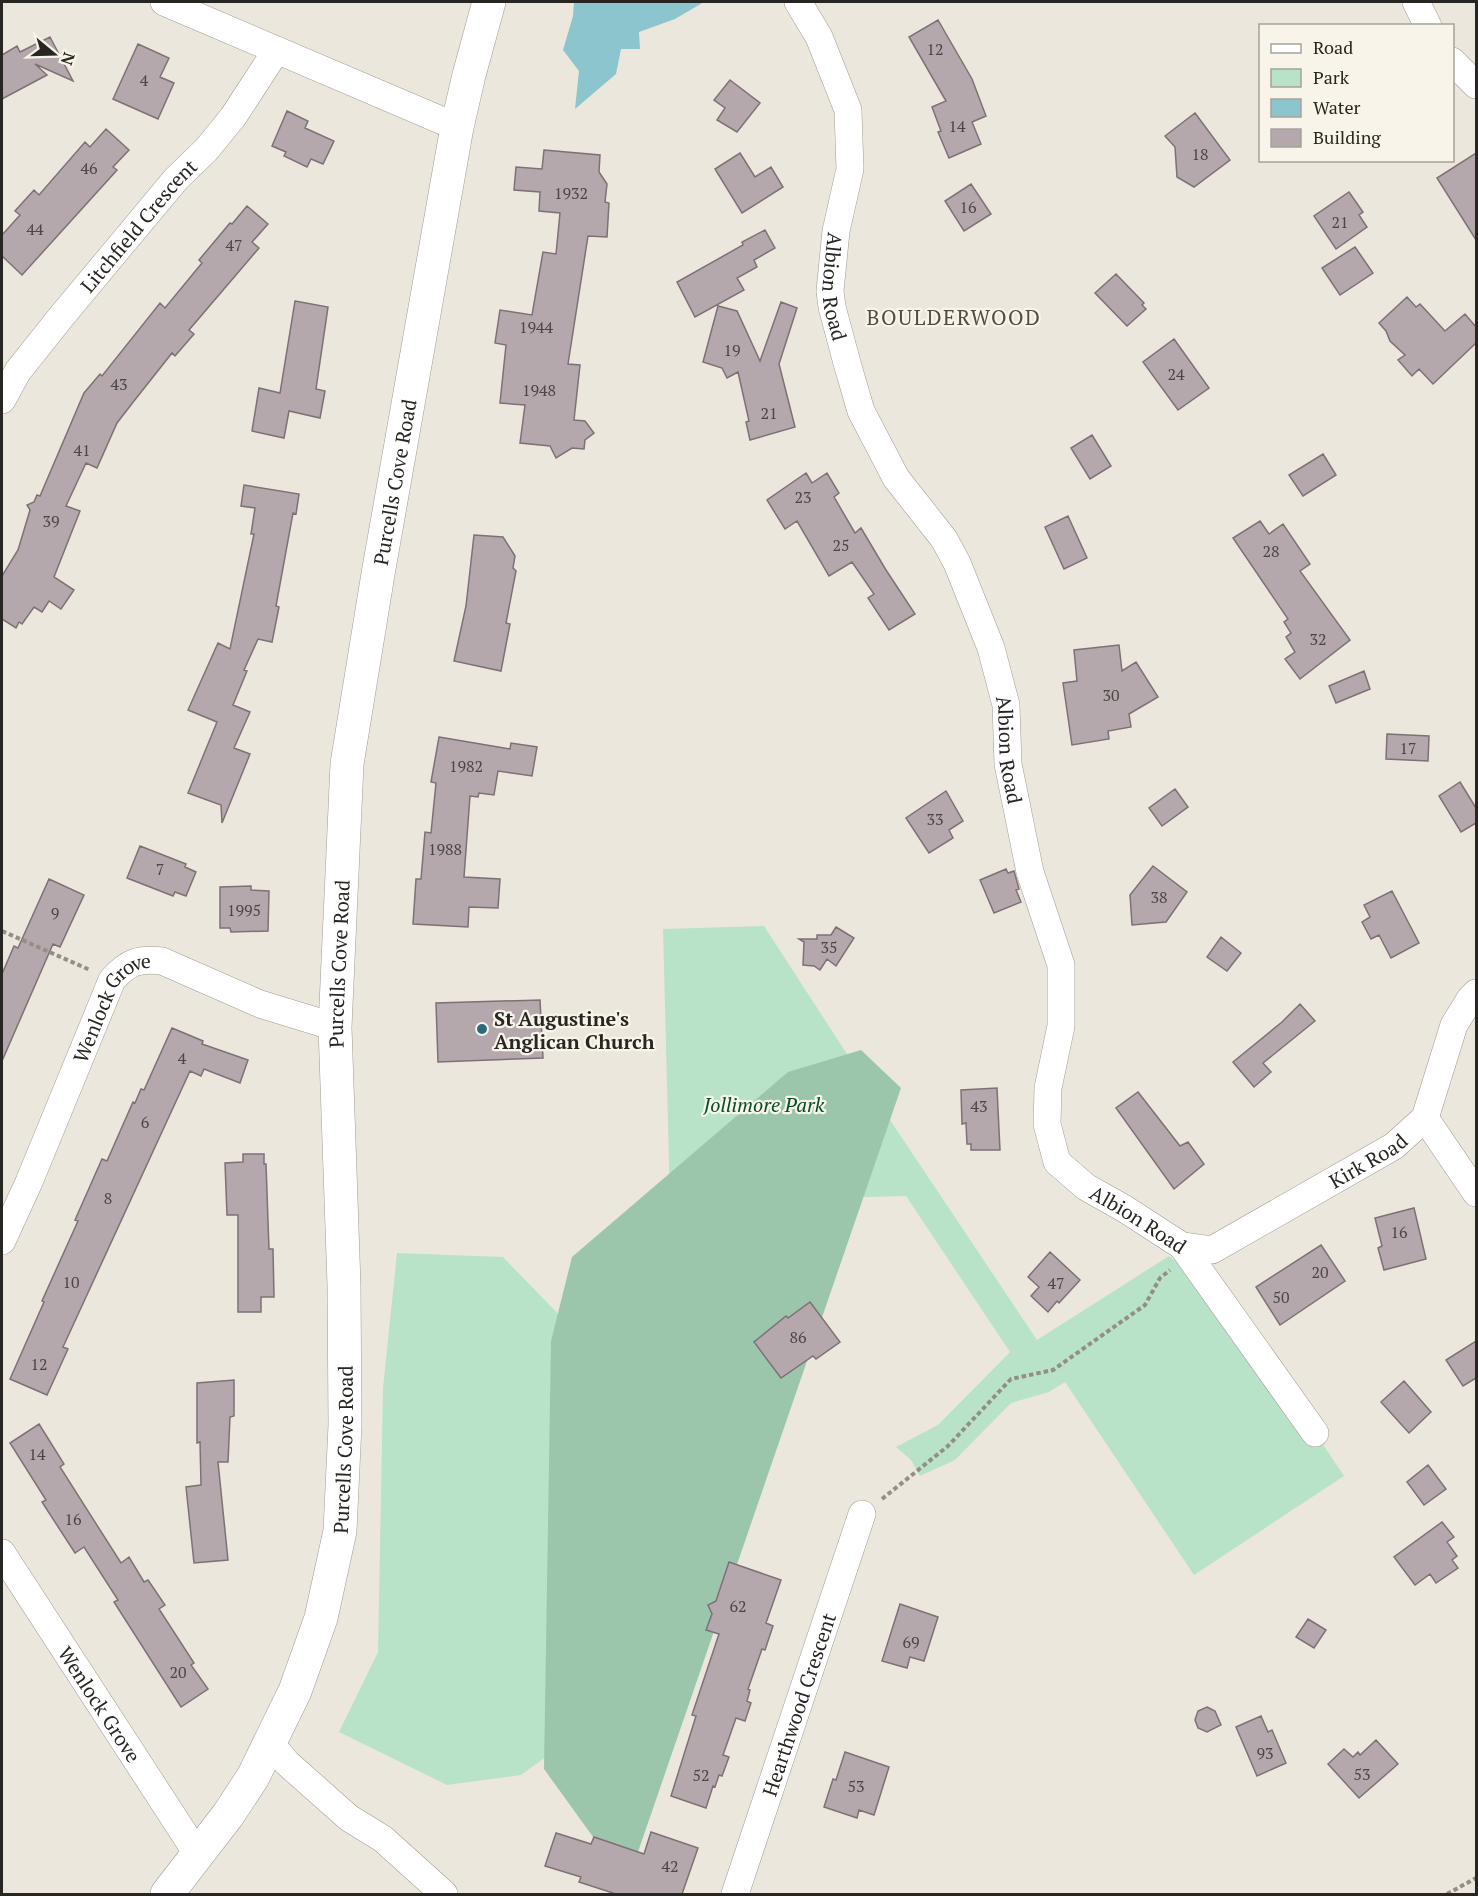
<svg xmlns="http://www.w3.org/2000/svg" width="1478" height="1896" font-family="'PT Serif',serif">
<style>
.green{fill:#b8e3c8}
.forest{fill:#9bc6ab}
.water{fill:#8cc5ce}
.building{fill:#b4a8ac;stroke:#7d7175;stroke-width:1.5}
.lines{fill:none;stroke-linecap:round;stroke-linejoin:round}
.minor-casing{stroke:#a09c92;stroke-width:28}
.secondary-casing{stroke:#a09c92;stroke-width:34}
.path{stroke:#938f87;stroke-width:4;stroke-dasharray:4.5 3;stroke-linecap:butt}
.minor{stroke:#fff;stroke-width:27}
.secondary{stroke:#fff;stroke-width:33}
.poi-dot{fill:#2c6a80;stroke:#f9f4e9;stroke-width:2}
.labels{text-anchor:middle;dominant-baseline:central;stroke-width:4.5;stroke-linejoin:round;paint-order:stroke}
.number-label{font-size:16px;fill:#4b4644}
.street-label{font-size:20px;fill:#282622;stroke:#f9f4e9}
.poi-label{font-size:20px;font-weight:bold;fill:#282622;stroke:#f9f4e9;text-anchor:start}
.park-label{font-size:20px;font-style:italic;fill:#004f2d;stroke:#f9f4e9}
.neighbourhood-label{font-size:21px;letter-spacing:1.5px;fill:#514d44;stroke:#f9f4e9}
</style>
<rect width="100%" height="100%" fill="#ece7dc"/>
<!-- green -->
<path class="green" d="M764,926L882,1108L1037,1340L1169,1256L1190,1272L1245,1327L1344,1476L1194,1575L1065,1382L1049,1392L1011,1403L955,1460L920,1476L911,1460L896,1447L938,1425L1010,1352L906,1196L670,1202L663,929Z
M397,1253L503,1257L626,1384L594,1722L521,1775L447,1785L339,1732L378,1652L383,1388Z"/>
<!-- forest -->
<path class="forest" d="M861,1050L901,1088L627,1884L544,1769L551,1341L572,1257L788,1072Z"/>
<!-- water -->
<path class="water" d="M574,2H704L675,19L639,32L640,49H621L616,74L575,109L579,71L563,50L573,16Z"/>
<!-- building -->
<path class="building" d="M938,20L972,79L986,116L972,122L981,144L949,158L938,132L941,131L932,107L946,101L909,37Z
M50,37L73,81L35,64L47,75L2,99V55L17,46L20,52Z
M138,44L169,58L160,77L174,83L158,119L113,99Z
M730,80L760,103L737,132L717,120L725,108L714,100Z
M287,111L308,121L305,128L334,141L323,164L311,159L307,167L284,156L286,152L272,146Z
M1195,113L1230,160L1194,187L1177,177L1175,147L1165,136Z
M106,129L129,150L113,167L117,170L22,275L2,256V235L20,215L15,211L34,190L39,195L85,142L90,147Z
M544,150L600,155L599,172L607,184L605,202L609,203L607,237L588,236L568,364L580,365L574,420L585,421L594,433L585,440L584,449L572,448L556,458L550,446L520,443L525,405L500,403L506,345L495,343L500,310L532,315L543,252L556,254L560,213L539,211L540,192L514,190L516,167L542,169Z
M740,153L755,177L771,167L783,187L742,213L715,169Z
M1476,153V240L1437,178Z
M971,184L991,214L964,231L945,201Z
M1349,192L1363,212L1359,215L1367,227L1336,249L1314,216Z
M247,206L268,224L252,242L259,248L189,330L194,334L175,356L172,353L134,401L117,423L97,468L86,463L66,506L80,511L54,577L74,590L61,609L49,601L42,612L34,607L22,624L19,622L16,628L2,619V576L18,550L30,510L27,505L34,502L37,495L40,496L84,393L100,374L102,376L160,303L165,308L202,263L199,260L230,223L232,224Z
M765,230L775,248L754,260L757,267L737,278L744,290L695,317L677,282L743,245L742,242Z
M1355,247L1373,273L1340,295L1322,268Z
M1116,274L1144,303L1142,305L1146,309L1127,326L1095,293Z
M1407,297L1416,307L1420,304L1445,331L1465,314L1476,327V343L1433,384L1419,369L1412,376L1398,360L1405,355L1390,341L1386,331L1379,323Z
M295,301L328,307L316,389L325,391L320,418L289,411L284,438L252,431L259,388L280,393Z
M781,302L797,308L779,364L795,427L750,440L746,422L749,421L738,372L727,378L722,368L703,362L718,306L737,311L760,361Z
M1174,339L1209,388L1178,410L1143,362Z
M1092,435L1111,466L1090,479L1071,448Z
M1323,454L1336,475L1303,496L1289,475Z
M806,473L812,483L827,473L839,493L834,497L855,533L861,528L886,570L915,614L889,630L868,598L874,594L852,562L829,576L797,521L785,529L767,500Z
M244,485L299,494L296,514L293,513L276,606L279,607L272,642L258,639L244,670L247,671L233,705L250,712L234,748L250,754L222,823L221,805L188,793L217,722L188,710L218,643L230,649L254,534H251L255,508L241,506Z
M1068,516L1087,558L1064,569L1045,527Z
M1260,521L1269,534L1283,524L1310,564L1300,571L1350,640L1300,679L1285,659L1295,652L1286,637L1291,633L1284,622L1288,619L1233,538Z
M474,535L503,537L515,556L513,568L516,571L506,623L510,624L501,671L454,661L466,606Z
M1119,645L1122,671L1136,662L1158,697L1129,714L1131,727L1108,731L1109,739L1072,745L1063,683L1077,681L1074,650Z
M1364,671L1370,689L1336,703L1329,686Z
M1387,734L1429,736L1428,761L1386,759Z
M439,737L510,749L511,743L537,747L532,776L498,771L494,795L479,793L478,797L470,796L464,877L500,879L498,908L469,907L468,927L413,924L416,879H421L425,832L431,833L436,783L431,782Z
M1460,782L1476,808V823L1461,832L1439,796Z
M1175,789L1188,807L1162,826L1149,808Z
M946,791L963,821L949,830L953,838L929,853L906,818Z
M140,846L186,864L185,867L196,872L186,896L175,892L173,896L127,878Z
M1153,866L1187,892L1166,922L1132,925L1130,895Z
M1006,869L1008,873L1014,871L1019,889L1016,890L1021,902L994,913L980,880Z
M49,879L84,895L60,947L53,944L2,1061V974L14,946L18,948Z
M251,886V890L269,891L268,931L231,932L230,928H220V887Z
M1392,891L1419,943L1391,958L1379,935L1371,939L1362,922L1370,917L1364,905Z
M836,927L854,938L836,966L827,959L820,970L814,966L803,965L804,942L799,939H817V935H831Z
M1221,937L1241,953L1227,971L1207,957Z
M540,1000L543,1058L438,1062L436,1003Z
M1300,1004L1315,1021L1263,1063L1271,1072L1254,1087L1233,1062L1282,1022Z
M172,1028L203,1041L202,1044L248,1060L240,1083L204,1069L201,1076L190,1071L63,1347L68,1349L47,1395L10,1379L44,1302L42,1301L78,1221L75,1220L102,1159L107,1161L133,1102L135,1103L141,1089L144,1090Z
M997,1088L1000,1150H971V1144H967L966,1123L962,1124L961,1090Z
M1138,1092L1180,1146L1188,1142L1204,1164L1174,1189L1116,1108Z
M243,1154H264V1164H266L269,1249H273L274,1297H261V1312H238V1215H227L225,1163L243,1162Z
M1414,1208L1426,1259L1384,1270L1378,1248L1382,1246L1375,1218Z
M1321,1245L1345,1281L1280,1325L1256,1287Z
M1050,1252L1080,1280L1059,1303L1057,1301L1048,1312L1031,1296L1039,1287L1028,1277Z
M810,1302L840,1342L816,1359L813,1356L781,1378L754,1342L786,1316L788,1318Z
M1476,1341V1378L1463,1386L1446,1360Z
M234,1380V1416L230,1417L228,1462H218L228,1560L194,1563L186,1487L201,1485L200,1442L197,1443V1383Z
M1404,1381L1431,1412L1409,1433L1381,1402Z
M39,1424L64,1464L60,1467L121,1563L129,1557L144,1582L148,1580L165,1605L159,1609L194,1663L191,1665L208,1689L181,1707L114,1602L118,1600L84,1547L75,1553L42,1502L46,1500L10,1443Z
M1428,1465L1446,1489L1424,1505L1407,1482Z
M1442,1522L1454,1537L1447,1542L1457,1556L1452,1560L1458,1568L1436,1583L1430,1574L1415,1585L1394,1557Z
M729,1562L781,1580L766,1623L773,1626L765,1650L762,1649L748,1689L750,1690L747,1701L751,1703L745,1721L736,1718L723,1755L729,1757L722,1776L719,1775L715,1787L713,1786L706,1808L671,1796L696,1716L692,1715L719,1634L706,1630L712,1614L708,1605L716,1601Z
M900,1604L938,1617L924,1661L910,1657L907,1668L882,1661Z
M1308,1619L1326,1630L1314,1648L1296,1637Z
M1207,1707L1215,1711L1221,1725L1207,1732L1198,1728L1195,1720L1198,1711Z
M1261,1716L1268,1732L1272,1730L1286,1763L1257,1776L1236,1727Z
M1376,1740L1398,1764L1359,1798L1328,1764L1344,1749L1353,1757L1358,1752L1360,1755Z
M845,1752L889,1767L874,1815L859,1810L857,1818L824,1807L833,1779L836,1780Z
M651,1832L698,1848L682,1894H616L579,1882L581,1877L545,1866L556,1833L591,1844L594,1837L644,1854Z"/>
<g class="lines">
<defs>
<g id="minor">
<path d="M164,2L457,127"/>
<path id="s1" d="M798,2L819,37L848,110L850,169L836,231L830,291L832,307L847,363L861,411L896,478L944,539L957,563L991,648L1006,705L1008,764L1030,872L1061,965V1026L1048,1088L1047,1124L1057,1162L1086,1187L1125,1209L1182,1246L1315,1433"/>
<path d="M1416,2L1428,26"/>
<path d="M1452,61L1476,85"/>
<path id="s2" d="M2,400L18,371L61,317L176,179L206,150L233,117L276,51"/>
<path d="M1425,1118L1476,1193"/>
<path id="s3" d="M2,1241L29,1182L112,980C128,962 139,958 162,961L260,1004L335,1027"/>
<path id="s4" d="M1182,1246L1212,1250L1394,1146L1425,1118L1454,1025L1470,999L1476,993"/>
<path id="s5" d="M2,1553L198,1855"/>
<path d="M270,1743L287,1763L349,1818L383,1839L444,1894"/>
<path id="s6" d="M735,1894L862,1514"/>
</g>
<g id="secondary">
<path id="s7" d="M167,1894L228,1815L253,1777L295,1691L321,1618L340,1531L345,1425L344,1285L335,1027L347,764L378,574L457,127L469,75L489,2"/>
</g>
</defs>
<!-- minor casing -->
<use href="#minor" class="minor-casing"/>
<!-- secondary casing -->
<use href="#secondary" class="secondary-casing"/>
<!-- path -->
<path class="path" d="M2,931L90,970
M882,1499L948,1446L1011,1379L1053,1370L1145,1305L1160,1278L1170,1270
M1447,1894L1476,1878"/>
<!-- minor -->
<use href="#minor" class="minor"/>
<!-- secondary -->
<use href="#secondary" class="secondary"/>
</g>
<!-- markers -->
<circle class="poi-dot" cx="482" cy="1029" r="6"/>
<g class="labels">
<!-- number labels -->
<g class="number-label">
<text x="935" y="49">12</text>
<text x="144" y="80">4</text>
<text x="957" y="126">14</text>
<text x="1200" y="154">18</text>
<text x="89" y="168">46</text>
<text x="571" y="193">1932</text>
<text x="968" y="207">16</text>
<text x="1340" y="222">21</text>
<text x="35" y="229">44</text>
<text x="234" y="245">47</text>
<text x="536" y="327">1944</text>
<text x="732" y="350">19</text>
<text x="1176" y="374">24</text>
<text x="119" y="384">43</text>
<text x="539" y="390">1948</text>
<text x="769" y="413">21</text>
<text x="82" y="450">41</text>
<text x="803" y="497">23</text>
<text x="51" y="521">39</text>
<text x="841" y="545">25</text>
<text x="1271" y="551">28</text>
<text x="1318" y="639">32</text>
<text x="1111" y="695">30</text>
<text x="1408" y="748">17</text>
<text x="466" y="766">1982</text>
<text x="935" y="819">33</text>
<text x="445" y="849">1988</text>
<text x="160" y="869">7</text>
<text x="1159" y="897">38</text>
<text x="244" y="910">1995</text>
<text x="55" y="913">9</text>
<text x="829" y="947">35</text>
<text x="182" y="1058">4</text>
<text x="979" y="1106">43</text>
<text x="145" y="1122">6</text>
<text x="108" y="1198">8</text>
<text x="1399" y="1232">16</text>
<text x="1320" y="1272">20</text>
<text x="71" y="1282">10</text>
<text x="1056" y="1283">47</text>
<text x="1281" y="1297">50</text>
<text x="798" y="1337">86</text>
<text x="39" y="1364">12</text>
<text x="37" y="1454">14</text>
<text x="73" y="1519">16</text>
<text x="738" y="1606">62</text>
<text x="911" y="1642">69</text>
<text x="178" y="1672">20</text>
<text x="1265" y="1753">93</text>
<text x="1362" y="1774">53</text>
<text x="701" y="1775">52</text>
<text x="856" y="1786">53</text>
<text x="670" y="1866">42</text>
</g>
<!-- street labels -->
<g class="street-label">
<text stroke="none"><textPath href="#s2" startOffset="222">Litchfield Crescent</textPath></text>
<text stroke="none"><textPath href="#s1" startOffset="298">Albion Road</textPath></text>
<text stroke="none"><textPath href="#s7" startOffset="1461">Purcells Cove Road</textPath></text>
<text stroke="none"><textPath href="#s1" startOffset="802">Albion Road</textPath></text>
<text stroke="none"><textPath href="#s7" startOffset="975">Purcells Cove Road</textPath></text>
<text stroke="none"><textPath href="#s3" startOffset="262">Wenlock Grove</textPath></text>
<text stroke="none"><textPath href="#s4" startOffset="210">Kirk Road</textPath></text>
<text stroke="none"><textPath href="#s1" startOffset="1324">Albion Road</textPath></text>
<text stroke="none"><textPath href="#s7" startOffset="489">Purcells Cove Road</textPath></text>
<text stroke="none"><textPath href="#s5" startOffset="180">Wenlock Grove</textPath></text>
<text stroke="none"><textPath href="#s6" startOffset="200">Hearthwood Crescent</textPath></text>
</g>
<!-- poi labels -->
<g class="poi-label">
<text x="494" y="1018">St Augustine's<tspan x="494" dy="23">Anglican Church</tspan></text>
</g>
<!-- park labels -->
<g class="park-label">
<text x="764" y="1104">Jollimore Park</text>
</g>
<!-- neighbourhood labels -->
<g class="neighbourhood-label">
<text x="954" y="317">BOULDERWOOD</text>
</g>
</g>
<!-- border -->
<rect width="1478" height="1896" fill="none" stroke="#282622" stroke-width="6"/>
<!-- legend -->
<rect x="1259" y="24" width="195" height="138" fill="#f9f4e9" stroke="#a5a299" stroke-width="1.5"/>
<rect x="1271" y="44" width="30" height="9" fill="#ffffff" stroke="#a5a299" stroke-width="1.5"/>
<text x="1313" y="54" font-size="18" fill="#282622">Road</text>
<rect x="1271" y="69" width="30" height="18" fill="#b8e3c8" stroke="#a5a299" stroke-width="1.5"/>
<text x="1313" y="84" font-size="18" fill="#282622">Park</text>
<rect x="1271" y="99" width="30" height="18" fill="#8cc5ce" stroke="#a5a299" stroke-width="1.5"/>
<text x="1313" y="114" font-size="18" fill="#282622">Water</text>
<rect x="1271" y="129" width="30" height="18" fill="#b4a8ac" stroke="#a5a299" stroke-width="1.5"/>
<text x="1313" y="144" font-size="18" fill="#282622">Building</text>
<!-- north arrow -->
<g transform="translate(54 54) rotate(109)" stroke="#f9f4e9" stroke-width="4.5" paint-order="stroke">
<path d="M0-4.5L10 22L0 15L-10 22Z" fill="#282622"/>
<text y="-9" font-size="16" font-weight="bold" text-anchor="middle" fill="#282622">N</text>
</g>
</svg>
